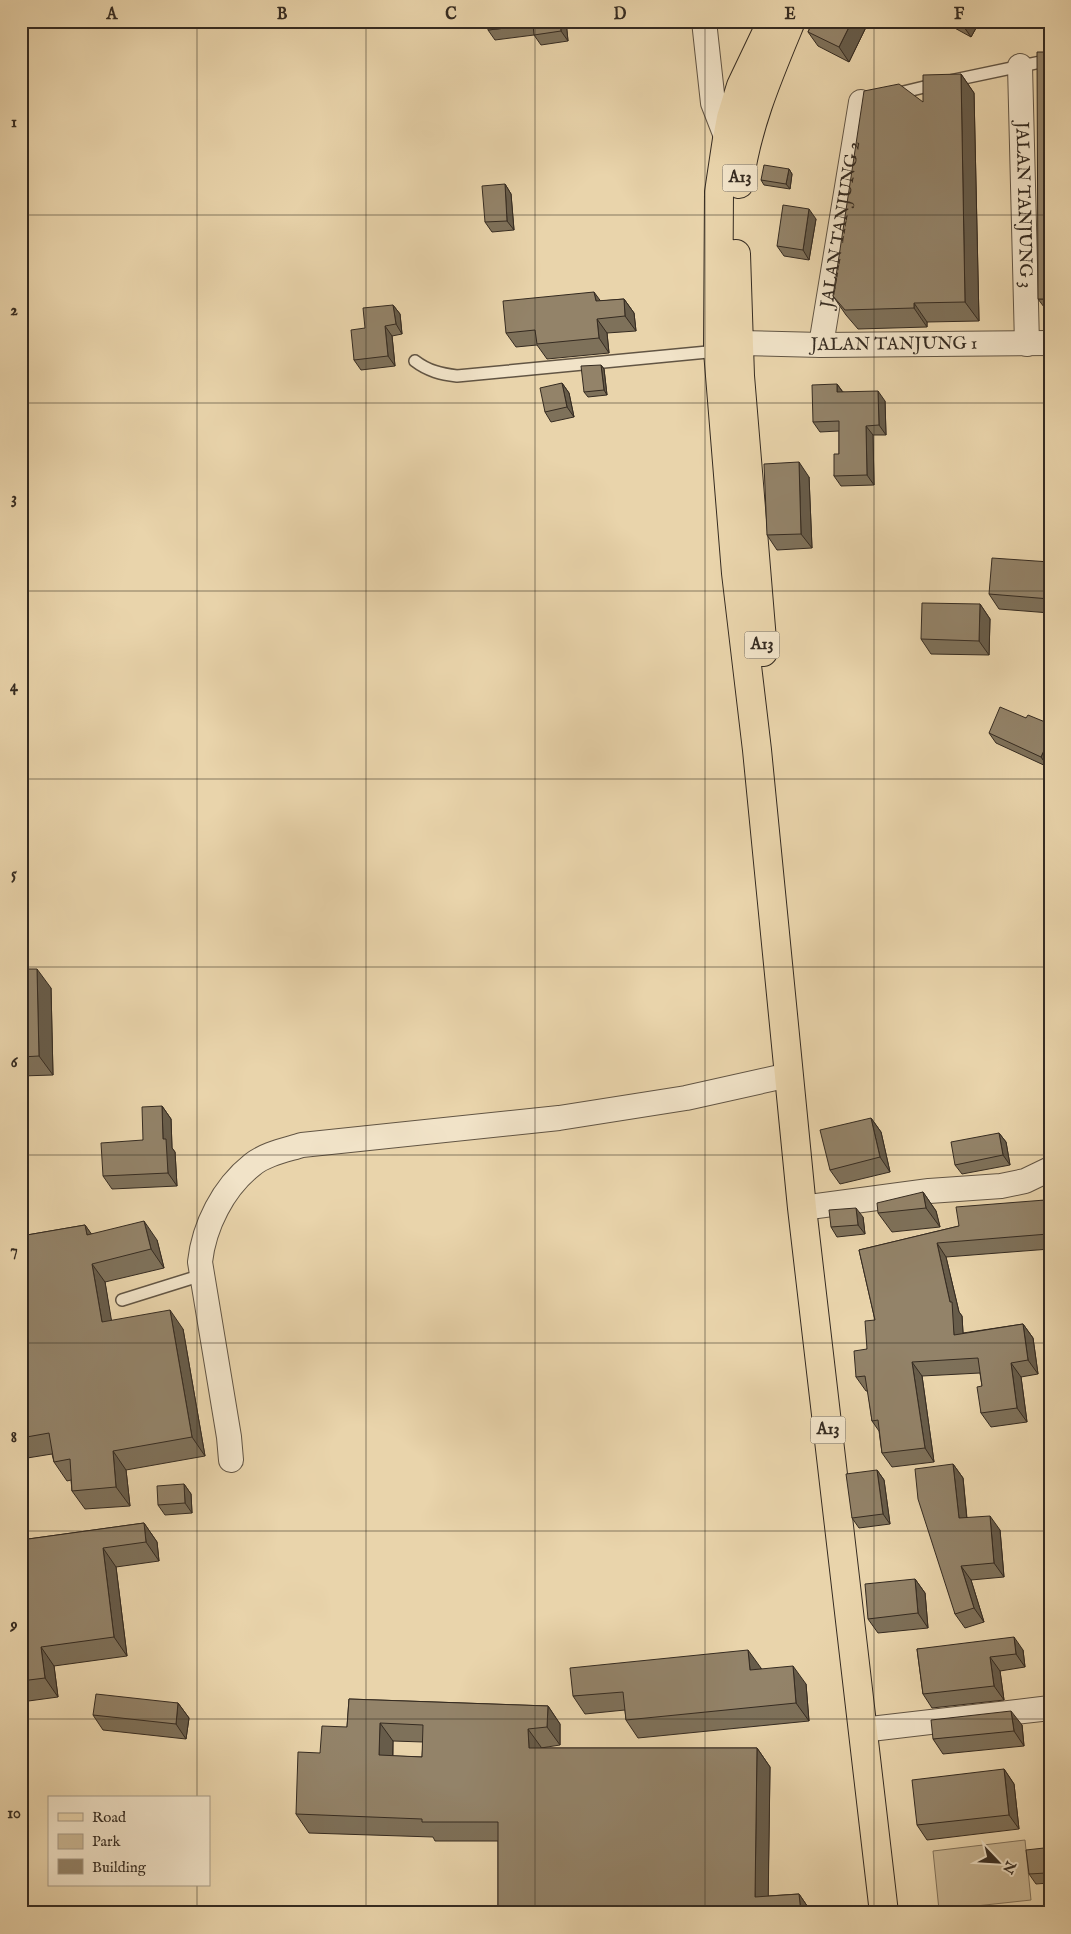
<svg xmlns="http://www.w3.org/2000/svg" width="1071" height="1934" font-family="'IM FELL English',serif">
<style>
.green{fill:#cab794;stroke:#80715a}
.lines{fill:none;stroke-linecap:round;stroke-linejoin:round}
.lane-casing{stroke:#625544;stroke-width:14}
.street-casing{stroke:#625544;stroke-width:26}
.primary-casing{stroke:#352b21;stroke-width:30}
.lane{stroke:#f1e3c8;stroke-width:11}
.street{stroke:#f1e3c8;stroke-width:24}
.primary{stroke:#e9d4ab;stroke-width:28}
.wall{fill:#7e715a;stroke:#352b21;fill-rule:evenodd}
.shaded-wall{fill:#675c4a;stroke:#352b21}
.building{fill:#938369;stroke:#352b21;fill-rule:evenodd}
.grid{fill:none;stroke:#352b21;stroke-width:1;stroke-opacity:0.55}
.labels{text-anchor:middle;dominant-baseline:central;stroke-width:4.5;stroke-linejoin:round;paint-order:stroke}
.shield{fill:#f1e3c8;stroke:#6d6253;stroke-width:1}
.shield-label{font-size:16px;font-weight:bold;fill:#352b21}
.street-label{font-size:18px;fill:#352b21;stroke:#f1e3c8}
.neatline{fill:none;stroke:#352b21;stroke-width:2}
.grid-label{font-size:16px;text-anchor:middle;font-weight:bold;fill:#352b21}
</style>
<rect width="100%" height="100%" fill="#e9d4ab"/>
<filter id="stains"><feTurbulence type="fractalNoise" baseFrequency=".004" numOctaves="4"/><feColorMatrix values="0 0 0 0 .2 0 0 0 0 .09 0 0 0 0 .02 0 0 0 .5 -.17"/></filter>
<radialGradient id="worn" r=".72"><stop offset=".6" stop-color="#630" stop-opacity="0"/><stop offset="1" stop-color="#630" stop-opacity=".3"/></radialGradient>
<!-- green -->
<path class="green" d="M1025,1840L1031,1900L939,1910L933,1851Z"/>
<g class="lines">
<defs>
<path id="lane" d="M895,94L945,82L1050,60
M415,361C428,371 441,374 457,376L718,351
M122,1300L202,1275"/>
<g id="street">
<path d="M704,21L713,103L727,139"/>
<path id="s1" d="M1020,66L1027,344"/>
<path id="s2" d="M739,343L821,345L1050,343"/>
<path id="s3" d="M821,345L861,102"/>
<path d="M802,1208L929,1191L1001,1186L1025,1181L1050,1169"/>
<path d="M231,1460L229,1437L200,1262C204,1226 223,1188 252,1165C265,1154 286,1150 302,1145L559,1118L686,1098L789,1075"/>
<path d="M862,1730L1050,1708"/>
</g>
<path id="primary" d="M772,21L741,86L731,118L727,139L719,192L718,351L736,573L757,750L802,1208L884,1913
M739,184C746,127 769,74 791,21
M736,254L740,376L763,652"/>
</defs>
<!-- lane casing -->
<use href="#lane" class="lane-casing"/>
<!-- street casing -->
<use href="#street" class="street-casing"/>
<!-- primary casing -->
<use href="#primary" class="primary-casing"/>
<!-- lane -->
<use href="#lane" class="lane"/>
<!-- street -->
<use href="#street" class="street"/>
<!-- primary -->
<use href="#primary" class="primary"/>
</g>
<!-- wall -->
<path class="wall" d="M566,21L568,41L541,45L534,35L495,40L488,30Z
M813,21H869L849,62L818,46L808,32Z
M948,21H980L971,37L951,26Z
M961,74L974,93L979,321L927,322V327L858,329L846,315L833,296L923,102Z
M789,169L792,174L790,189L764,185L761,180Z
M505,184L511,194L514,230L492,232L485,222Z
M816,219L809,260L784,256L777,246Z
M624,299L634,313L636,331L607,333L609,353L547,359L537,345L516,347L506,333L601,301Z
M1038,299H1050V315Z
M393,305L400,314L402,334L392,336L395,366L361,370L354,360L365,328Z
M601,365L604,369L607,395L588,397L584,392Z
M562,383L569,393L574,417L551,422L545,412Z
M837,384L843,392L885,401L886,435H873L874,485L841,486L834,476L839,454V431L820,432L813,422Z
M809,477L812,548L777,550L767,535Z
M1050,562V613L999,609L989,594Z
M980,604L990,619L989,655L931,654L921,639Z
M1026,718L1048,767L996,743L989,733Z
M21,969L51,988L53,1075L21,1076Z
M162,1106L171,1119L172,1148L175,1152L177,1186L112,1189L103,1176L143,1140Z
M871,1118L881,1132L890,1172L840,1184L830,1170Z
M999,1133L1006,1142L1010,1165L962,1174L955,1165Z
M923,1192L936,1211L940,1227L892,1232L878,1213Z
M1045,1200L1050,1206V1249L946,1257L959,1312L962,1316L963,1333L1023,1324L1033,1338L1038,1374L1021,1377L1027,1422L991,1427L981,1413L982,1386L980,1373L922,1376L934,1462L892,1467L882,1453L879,1431L872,1421L868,1391H866L856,1377L867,1349L875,1320L859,1250L959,1226Z
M863,1217L865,1234L837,1237L831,1227Z
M85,1225L91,1234L157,1240L164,1268L105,1282L111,1321L183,1329L205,1456L126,1470L130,1506L85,1509L72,1491L71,1480L67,1481L54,1462L52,1454L21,1459V1236Z
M953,1464L963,1478L967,1518L1000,1530L1004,1577L971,1580L984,1622L965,1628L955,1614Z
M877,1470L884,1480L890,1524L859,1528L852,1518Z
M184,1484L191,1494L192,1513L165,1515L158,1505Z
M144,1523L157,1542L159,1561L116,1567L127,1656L54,1666L58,1697L21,1702V1540Z
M915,1579L925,1593L928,1628L878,1633L868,1619Z
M917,1649L1023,1650L1025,1667L1000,1671L1004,1700L932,1708L923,1694Z
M761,1668V1669L806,1684L809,1721L638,1738L626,1720L625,1710L585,1714L573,1696Z
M349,1699L548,1706L560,1724V1745L541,1748H757L770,1767L768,1896L799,1894L812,1913H498V1841H435L433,1837L309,1833L296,1814L320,1753L347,1727ZM393,1741L423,1742L422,1757L393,1756Z
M178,1703L189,1718L186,1739L103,1730L93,1715Z
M1022,1725L1024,1746L943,1754L933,1739Z
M1004,1769L1014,1784L1019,1829L927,1840L917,1825Z
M1044,1848L1050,1856V1889L1049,1883L1036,1884L1029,1874Z"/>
<!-- shaded-wall -->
<path class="shaded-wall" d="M560,21H566L568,41L561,31Z
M852,21H869L849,62L839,47Z
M968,21H980L971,37L964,27Z
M961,74L974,93L979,321L965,302Z
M789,169L792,174L790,189L786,184Z
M505,184L511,194L514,230L507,221Z
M809,209L816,219L809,260L803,250Z
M594,292L605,307L596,301Z
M624,299L634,313L636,331L625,316Z
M914,303L927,322V327L914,308Z
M393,305L400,314L402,334L396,324Z
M597,319L607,333L609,353L599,338Z
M385,326L392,336L395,366L388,356Z
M601,365L604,369L607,395L604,390Z
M562,383L569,393L574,417L567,407Z
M837,384L844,394L837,392Z
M878,391L885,401L886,435L879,425Z
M866,426L873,435L874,485L867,475Z
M799,462L809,477L812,548L801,534Z
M980,604L990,619L989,655L979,641Z
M1050,737V762L1048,767L1041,757Z
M37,969L51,988L53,1075L39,1056Z
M162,1106L171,1119L172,1148L175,1152L177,1186L168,1173L163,1139Z
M871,1118L881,1132L890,1172L880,1157Z
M999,1133L1006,1142L1010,1165L1003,1155Z
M923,1192L936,1211L940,1227L926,1208Z
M1045,1200L1050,1206V1237L1048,1234Z
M856,1208L863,1217L865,1234L858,1225Z
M144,1221L157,1240L164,1268L151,1249Z
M85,1225L98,1243L87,1235Z
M937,1243L946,1257L959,1312L962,1316L964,1349L954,1335L950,1302Z
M92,1264L105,1282L115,1341L102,1322Z
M170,1310L183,1329L205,1456L192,1437Z
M1023,1324L1033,1338L1038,1374L1028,1360Z
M912,1362L922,1376L934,1462L925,1448Z
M1011,1363L1021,1377L1027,1422L1017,1408Z
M113,1451L126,1470L130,1506L116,1487Z
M953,1464L963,1478L968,1532L959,1518Z
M877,1470L884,1480L890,1524L883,1514Z
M184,1484L191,1494L192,1513L185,1503Z
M990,1516L1000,1530L1004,1577L994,1563Z
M144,1523L157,1542L159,1561L146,1542Z
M103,1548L116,1567L127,1656L114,1637Z
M961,1566L971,1580L984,1622L974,1608Z
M915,1579L925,1593L928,1628L918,1613Z
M1014,1637L1023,1650L1025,1667L1016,1654Z
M41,1647L54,1666L58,1697L45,1678Z
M748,1650L761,1668L762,1687L750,1670Z
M990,1657L1000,1671L1004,1700L994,1686Z
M793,1666L806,1684L809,1721L796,1703Z
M178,1703L189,1718L186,1739L176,1724Z
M548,1706L560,1724V1745L547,1727Z
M1011,1711L1022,1725L1024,1746L1014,1731Z
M380,1723L393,1741L392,1774L379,1755Z
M528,1729L541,1747L542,1766L529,1748Z
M757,1748L770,1767L768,1913L755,1897Z
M1004,1769L1014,1784L1019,1829L1009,1815Z
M1044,1848L1050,1856V1877L1046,1873Z
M799,1894L812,1913H801Z"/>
<!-- building -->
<path class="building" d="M487,21H560L561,31L534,35L533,25L488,30Z
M813,21H852L839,47L808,32Z
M953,21H968L964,27Z
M1037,52H1050V299H1038Z
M961,74L965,302L914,303V308L845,310L833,296L864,91L899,84L923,102V75Z
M764,165L789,169L786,184L761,180Z
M505,184L507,221L485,222L482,186Z
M783,205L809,209L803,250L777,246Z
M594,292L596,301L624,299L625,316L597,319L599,338L537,344L535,330L506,333L503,301Z
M393,305L396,324L385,326L388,356L354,360L351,330L365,328L363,308Z
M601,365L604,390L584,392L581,366Z
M562,383L567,407L545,412L540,388Z
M837,384V392L878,391L879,425L866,426L867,475L834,476V454H839V421L813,422L812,385Z
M799,462L801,534L767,535L764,464Z
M992,558L1050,562V599L989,594Z
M922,603L980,604L979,641L921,639Z
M1000,707L1026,718L1028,715L1050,724V737L1041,757L989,733Z
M21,969H37L39,1056L21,1057Z
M162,1106L163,1139H166L168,1173L103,1176L101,1143L143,1140L142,1107Z
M871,1118L880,1157L830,1170L820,1130Z
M999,1133L1003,1155L955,1165L951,1142Z
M923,1192L926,1208L878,1213L877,1203Z
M1045,1200L1048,1234L937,1243L950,1302H952L954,1335L1023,1324L1028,1360L1011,1363L1017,1408L981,1413L977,1387L982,1386L978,1358L912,1362L925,1448L882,1453L878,1420L872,1421L865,1376L856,1377L854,1351L867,1349L865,1321L875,1320L859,1250L959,1226L956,1207Z
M856,1208L858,1225L831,1227L829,1210Z
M144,1221L151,1249L92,1264L102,1322L170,1310L192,1437L113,1451L116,1487L72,1491L70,1459L54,1462L49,1433L21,1438V1236L85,1225L87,1235Z
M953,1464L959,1518L990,1516L994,1563L961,1566L974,1608L955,1614L918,1499L915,1469Z
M877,1470L883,1514L852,1518L846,1474Z
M184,1484L185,1503L158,1505L157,1486Z
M144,1523L146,1542L103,1548L114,1637L41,1647L45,1678L21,1681V1540Z
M915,1579L918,1613L868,1619L865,1584Z
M1014,1637L1016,1654L990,1657L994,1686L923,1694L917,1649Z
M748,1650L750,1670L793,1666L796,1703L626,1720L623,1692L573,1696L570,1668Z
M96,1694L178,1703L176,1724L93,1715Z
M349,1699L548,1706L547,1727L528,1729L529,1748H757L755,1897L799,1894L801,1913H498V1822H422V1819L296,1814L298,1752L320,1753L322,1726L347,1727ZM380,1723L423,1725L422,1757L379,1755Z
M1011,1711L1014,1731L933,1739L931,1720Z
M1004,1769L1009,1815L917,1825L912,1780Z
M1044,1848L1046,1873L1029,1874L1026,1850Z"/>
<!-- grid -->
<path class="grid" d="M197,21V1798M366,21V1913M535,21V1913M705,21V1913M874,21V1913M21,215H1050M21,403H1050M21,591H1050M21,779H1050M21,967H1050M21,1155H1050M21,1343H1050M21,1531H1050M21,1719H1050M197,1885V1913"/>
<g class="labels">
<!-- shield labels -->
<g class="shield">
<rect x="722.5" y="164.5" width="35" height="27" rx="4"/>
<rect x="744.5" y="631.5" width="35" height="27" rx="4"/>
<rect x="810.5" y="1416.5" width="35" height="27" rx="4"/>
</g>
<g class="shield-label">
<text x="740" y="178">A13</text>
<text x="762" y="645">A13</text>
<text x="828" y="1430">A13</text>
</g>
<!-- street labels -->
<g class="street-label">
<text stroke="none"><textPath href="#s1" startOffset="139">JALAN TANJUNG 3</textPath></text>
<text stroke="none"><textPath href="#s3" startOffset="122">JALAN TANJUNG 2</textPath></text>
<text stroke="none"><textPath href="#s2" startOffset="155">JALAN TANJUNG 1</textPath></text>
</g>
</g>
<!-- margin -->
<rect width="1071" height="1934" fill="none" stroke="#e9d4ab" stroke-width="55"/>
<!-- legend -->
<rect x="48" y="1796" width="162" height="90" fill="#f1e3c8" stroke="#a69985"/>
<rect x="58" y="1813" width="25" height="8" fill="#e9d4ab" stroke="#a69985"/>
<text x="92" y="1822" font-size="15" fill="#352b21">Road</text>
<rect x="58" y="1834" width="25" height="15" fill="#cab794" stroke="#a69985"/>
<text x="92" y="1846" font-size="15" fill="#352b21">Park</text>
<rect x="58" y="1859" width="25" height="15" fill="#938369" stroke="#a69985"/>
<text x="92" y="1872" font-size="15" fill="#352b21">Building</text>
<!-- north arrow -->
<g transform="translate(998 1862) rotate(115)" stroke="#f1e3c8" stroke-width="4" paint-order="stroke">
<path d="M0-4L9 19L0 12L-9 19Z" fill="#352b21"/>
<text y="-8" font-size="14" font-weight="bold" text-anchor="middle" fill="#352b21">N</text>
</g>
<rect x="28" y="28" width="1016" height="1878" class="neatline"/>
<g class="grid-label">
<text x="112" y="19">A</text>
<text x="282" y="19">B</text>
<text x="451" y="19">C</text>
<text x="620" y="19">D</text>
<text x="790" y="19">E</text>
<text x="959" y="19">F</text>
<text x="14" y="127">1</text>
<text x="14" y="315">2</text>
<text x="14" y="503">3</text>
<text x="14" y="691">4</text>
<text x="14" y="879">5</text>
<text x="14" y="1067">6</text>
<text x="14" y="1255">7</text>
<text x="14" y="1442">8</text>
<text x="14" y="1630">9</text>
<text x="14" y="1818">10</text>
</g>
<rect width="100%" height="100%" filter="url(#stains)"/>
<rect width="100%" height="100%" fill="url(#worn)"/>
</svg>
